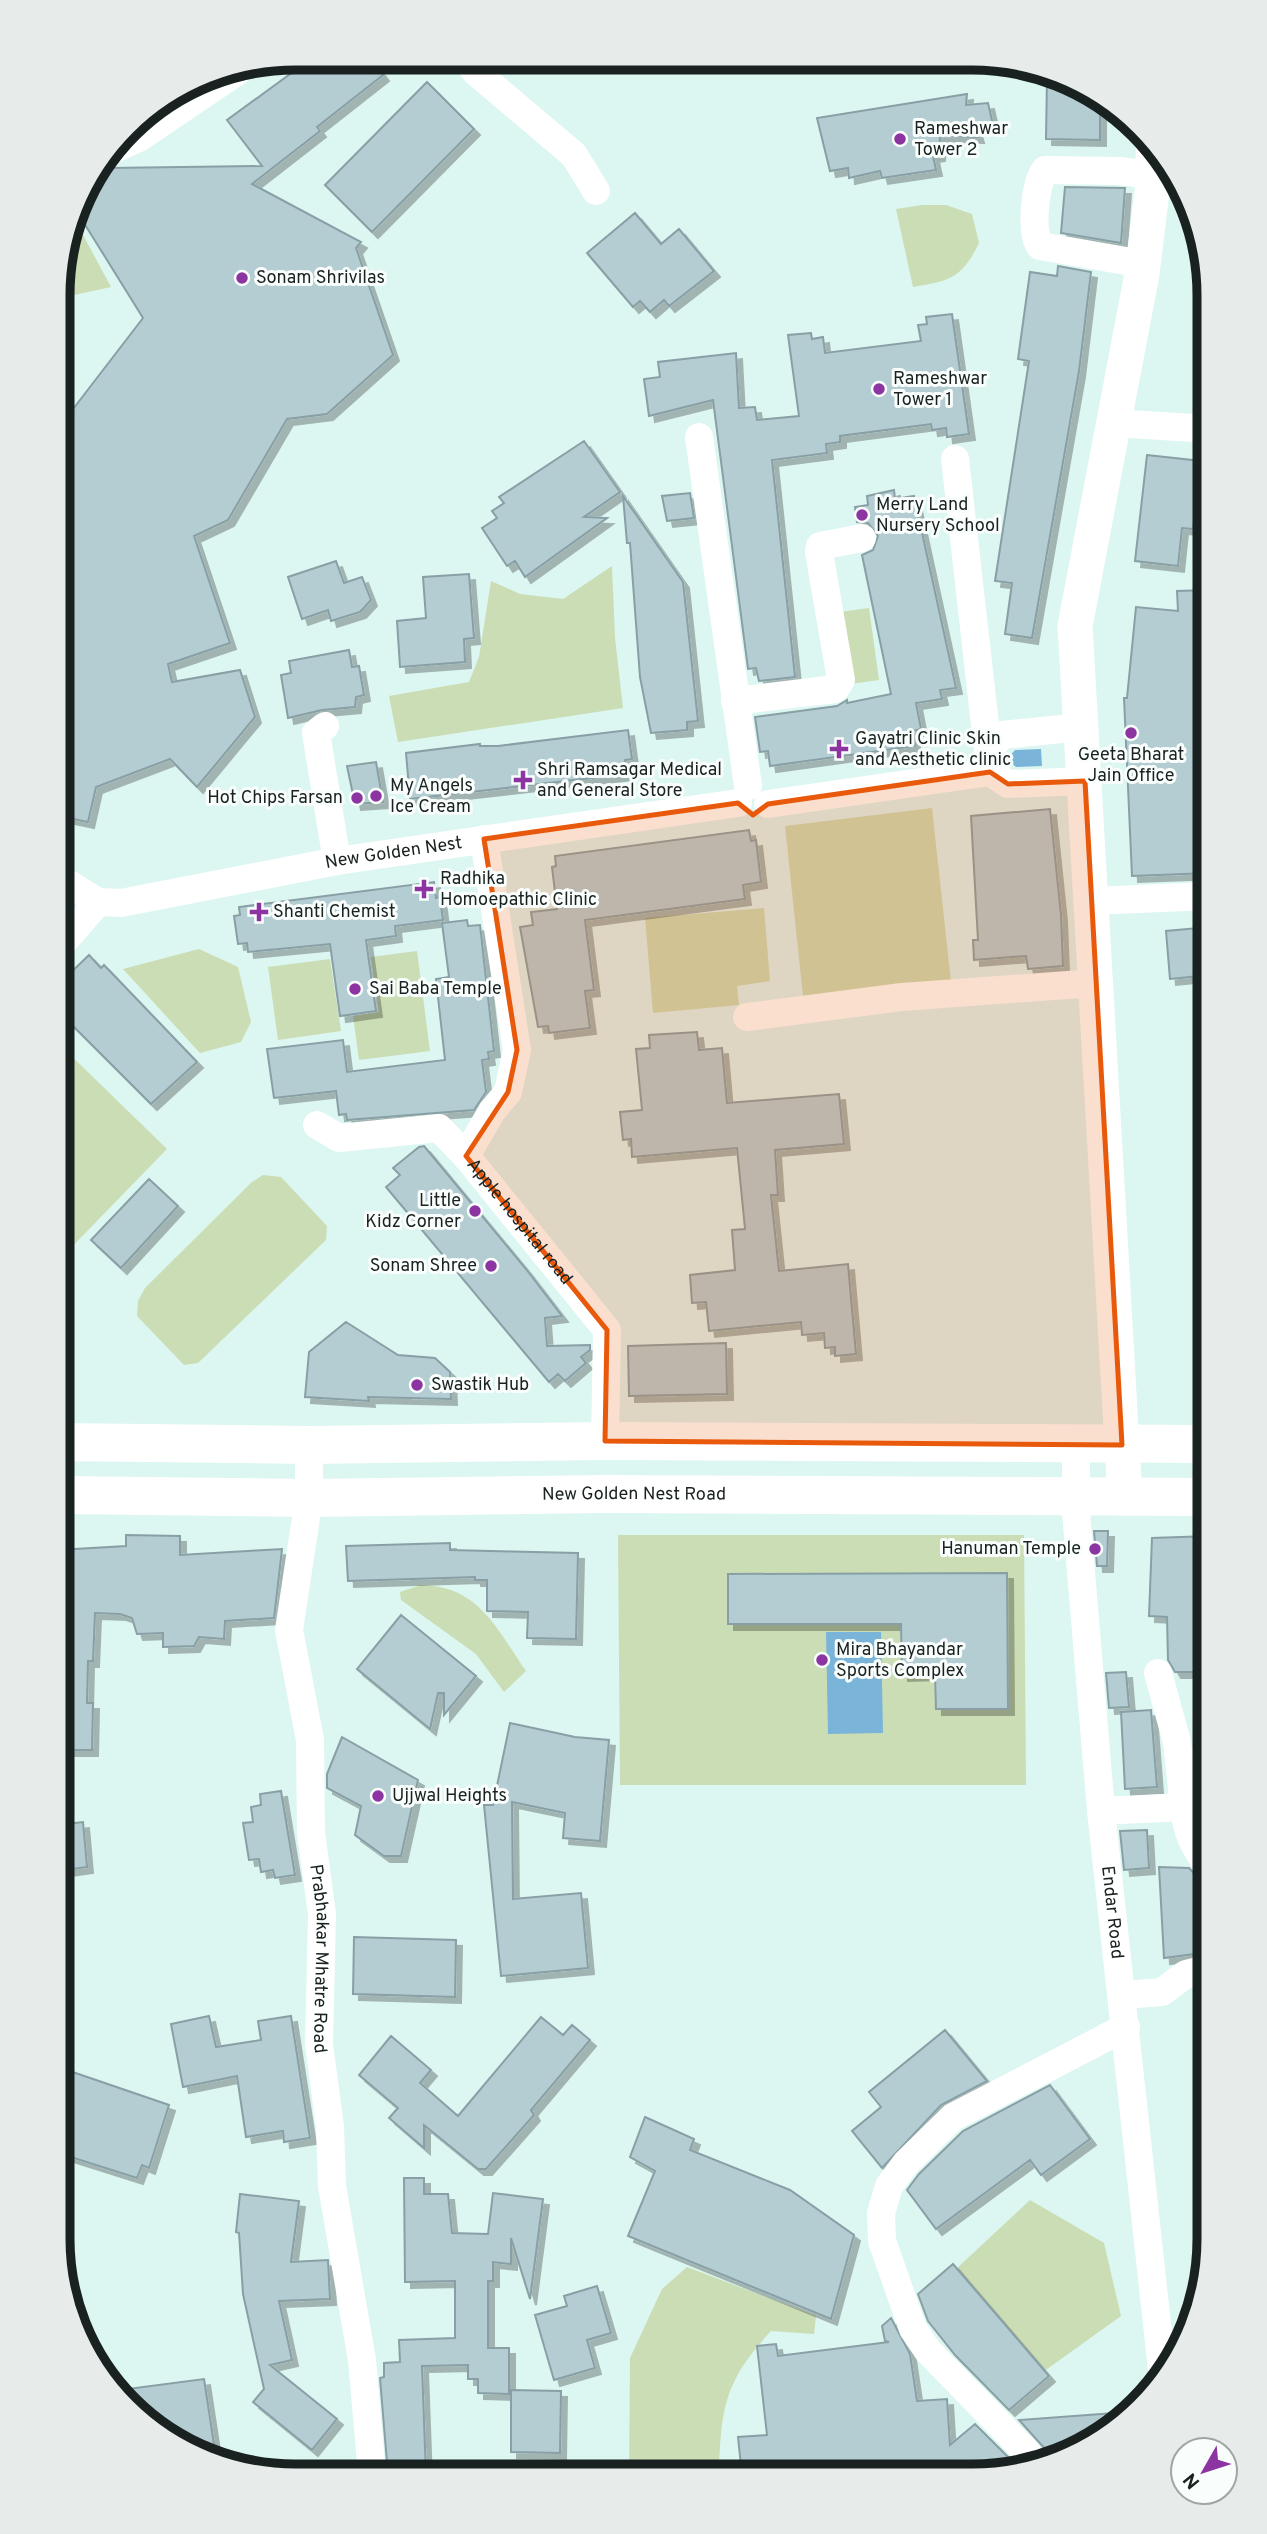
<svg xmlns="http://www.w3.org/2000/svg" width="1267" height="2534" font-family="Overpass,sans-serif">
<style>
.green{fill:#cbddb4}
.water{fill:#7ab4d9}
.building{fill:#b4cdd2;stroke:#88a0a5;stroke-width:2;filter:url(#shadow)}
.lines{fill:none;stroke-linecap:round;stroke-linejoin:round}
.minor{stroke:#fff;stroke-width:28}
.tertiary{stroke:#fff;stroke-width:35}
.secondary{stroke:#fff;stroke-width:38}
.marked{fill:#e8590c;fill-opacity:0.2;stroke:#e8590c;stroke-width:5;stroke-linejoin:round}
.poi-dot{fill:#8c35a2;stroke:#f9fefd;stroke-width:2.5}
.labels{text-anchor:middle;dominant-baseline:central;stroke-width:6;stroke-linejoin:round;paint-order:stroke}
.poi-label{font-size:18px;fill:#192220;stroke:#f9fefd;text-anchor:start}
.street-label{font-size:18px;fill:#192220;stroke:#f9fefd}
.rim{fill:none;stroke:#192220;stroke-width:9}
</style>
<defs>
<filter id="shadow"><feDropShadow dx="6" dy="6" stdDeviation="0" flood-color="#0004"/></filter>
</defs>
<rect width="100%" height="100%" fill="#dcf6f1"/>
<!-- green -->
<path class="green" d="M922,205H946L972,214L979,243C962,278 950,281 913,287L896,209Z
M74,218L111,287L60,298V265Z
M612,566L615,638L623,708L398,742L389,696L469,682L479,657L491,581L520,594L563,599Z
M869,608L879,680L828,687L818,615Z
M932,808L951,982L803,996L785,826Z
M764,908L770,981L737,986L739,1005L653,1013L645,918Z
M199,949L238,967L251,1022L241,1042L200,1053L123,969Z
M417,951L430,1051L359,1060L353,1016L379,1012L371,957Z
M330,959L341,1031L278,1040L268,967Z
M59,1044L167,1149L59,1260Z
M263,1175L281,1177L327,1226L326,1240L198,1363L184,1365L137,1316L138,1301L145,1288L252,1182Z
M618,1535H1024L1026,1785H620Z
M421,1585C479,1586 496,1628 526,1671L504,1692L476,1654L401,1600L400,1592Z
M1030,2200L1104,2243L1121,2316L1043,2372L955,2270Z
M687,2267L816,2316L814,2334L771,2331C724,2382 721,2408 719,2476L629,2475L630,2358L662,2289Z"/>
<!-- water -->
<path class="water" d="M1041,749L1042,766L1016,767L1007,759L1015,750Z
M826,1632H881L883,1733L828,1734Z"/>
<!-- building -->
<path class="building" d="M312,58H370L383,75L317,127L320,131L252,184L361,242L356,248L393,355L327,414L287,419L228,520L194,536L230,643L168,664L172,682L240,670L255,717L197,787L170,759L96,787L88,822L59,816L60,426L143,318L79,215L109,168L262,166L227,120Z
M1047,77L1100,103V140L1046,139Z
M427,82L474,129L372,232L325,185Z
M967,94L966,105L988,103L993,125L975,127L978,137L940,136L939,155L933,156L936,170L882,178L880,171L849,178L848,168L830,171L817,118Z
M1065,187L1125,188L1121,243L1061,233Z
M635,213L661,244L679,229L714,271L669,306L664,300L650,312L640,301L633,307L587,253Z
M1058,266L1091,272L1079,371L1032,638L1005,634L1012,583L995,581L1029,361L1018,359L1030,272L1057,276Z
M952,314L969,434L947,437L946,428L932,430L931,424L840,436V442L826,444L827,453L772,460L795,677L759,681L756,668L748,669L713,400L649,416L644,379L660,377L658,362L736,353L739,408L755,407L757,420L799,416L788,335L811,333L812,339L823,337L825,353L921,341L918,325L927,324L926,317Z
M584,441L620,492L584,517L607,518L525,577L515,561L507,566L482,528L497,518L492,511L504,503L499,497Z
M1147,455L1201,461L1193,529L1182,528L1178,566L1135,561Z
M894,490L895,499L914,496L956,688L940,690L942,699L916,703L921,729L913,731L915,746L770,766L768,751L760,752L755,717L837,706L847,700V703L891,694L862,555L873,550L878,536L868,523L857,522L855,507L868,505L867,496Z
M690,493L694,518L667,521L662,496Z
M623,496L683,582L698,721L687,722V730L651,733L640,677L630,543H627Z
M336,561L344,583L362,577L371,600L360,612L331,621L328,610L302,619L288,577Z
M469,574L474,638L464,639L465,662L400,667L397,621L426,618L423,577Z
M1209,590V873L1132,876L1124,698H1127L1136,607L1178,611L1177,591Z
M349,650L352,667L359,666L364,695L356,697L355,707L322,710L288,718L281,675L291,673L289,661Z
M628,730L632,759L625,760L626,774L410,799L406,753L480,744V746H498Z
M376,762L383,802L355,804L347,766Z
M1050,809L1061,915L1063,966L1028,969L1026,956L974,960L973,940H978L971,816Z
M749,830L751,841L756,840L761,882L743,885L745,899L585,920L594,990L585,991L590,1028L549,1033L548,1026L538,1027L520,927L533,925L531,912L557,909L552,867L556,866L555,856Z
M434,882L436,898L440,897L443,920L395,926L396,936L366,940L376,1011L340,1016L330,944L248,952L247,943L238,944L234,916L240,915L239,907Z
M467,920L468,926L480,925L494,1051L488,1052L489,1059L482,1060L486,1092L474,1110L347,1120L346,1114L339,1115L336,1091L274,1098L267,1049L343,1040L347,1072L445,1060L436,979L449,977L442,923Z
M1209,927V975L1170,979L1166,931Z
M89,955L101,968L104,965L197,1062L151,1104L59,1012V984Z
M697,1032L699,1050L722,1048L727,1103L839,1094L844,1144L775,1150L778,1195H771L779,1271L848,1264L856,1354L835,1356V1347L825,1348L824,1333L802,1335L801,1322L709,1331L706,1302L692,1303L690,1275L735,1270L732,1230L745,1229L737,1148L632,1157L631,1139L623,1140L620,1112L642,1110L636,1049L650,1048L649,1035Z
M424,1146L526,1269L562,1316L545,1318L547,1346L590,1345V1350L581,1357L586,1363L565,1381L558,1374L549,1382L386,1187L400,1175L393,1168L419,1147Z
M149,1179L178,1206L121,1268L91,1240Z
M346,1322L398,1355L435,1358L450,1372L451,1399L368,1397L369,1401L305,1397L309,1352Z
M726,1343L727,1394L629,1396L628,1346Z
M1094,1531H1108L1107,1566H1097Z
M126,1535L180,1536V1555L282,1549L274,1618L225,1621L224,1639L199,1637L194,1646L163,1647V1633L137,1634L132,1618L120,1614L95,1613L93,1661H88L87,1703H93L92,1750H68L69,1740H58V1550L126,1546Z
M1209,1536V1593H1200L1199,1632H1209V1672H1175L1168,1660L1167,1617L1149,1616L1152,1538Z
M450,1543V1550L578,1553L576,1639L527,1638L528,1612L487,1611V1580H475V1577L348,1581L346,1546Z
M1007,1573L1008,1709H936L935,1674L902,1675L901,1624H728V1574Z
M401,1615L476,1676L444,1715V1693H438L430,1729L357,1669Z
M1126,1672L1129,1707L1109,1708L1106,1673Z
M1151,1710L1157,1787L1125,1789L1121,1712Z
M510,1723L575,1737L609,1740L600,1841L563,1838L565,1813L512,1802L513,1899L581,1893L588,1968L501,1976L484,1805H493Z
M342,1737L418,1780L401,1856H384L355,1835L361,1806L327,1788V1774Z
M281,1791L295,1875L275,1878L273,1870L261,1872L259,1859L249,1860L243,1823L253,1822L251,1807L261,1805L260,1794Z
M83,1822L87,1867L58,1871V1825Z
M1147,1830L1149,1868L1124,1870L1120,1831Z
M1159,1867L1189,1868L1202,1882L1209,1883V1952L1164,1958Z
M354,1937L456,1940L455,1997L353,1994Z
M209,2016L216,2047L261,2040L258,2021L291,2016L310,2138L284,2142L283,2131L246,2137L237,2076L183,2087L171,2024Z
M541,2017L563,2035L572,2025L590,2040L531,2110L534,2115L486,2169H478L424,2125V2148L389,2118L398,2108L359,2075L391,2036L431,2070L420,2083L458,2116Z
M945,2030L987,2081L941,2105L882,2168L852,2131L881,2107L869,2092Z
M58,2067L169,2105L149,2168L142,2165L137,2178L58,2153Z
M1050,2085L1090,2139L1041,2175L1030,2160L936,2229L907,2190L919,2174L963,2131Z
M645,2117L694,2139L690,2150L790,2190L854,2235L831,2319L628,2236L655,2171L630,2157Z
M404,2178H424V2194H448L452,2233L488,2234L493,2193L543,2199L530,2299L511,2238V2264L493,2262V2281H488V2348H509V2394L478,2393V2379H468V2365L422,2366L426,2475H388L380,2378L384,2377V2363L400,2362L399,2340L455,2338V2281L405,2282Z
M240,2194L299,2201L291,2262L328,2260L330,2299L279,2301L292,2360L270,2365L337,2419L312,2450L253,2402L264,2389L243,2294L239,2233L236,2232Z
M953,2264L1049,2376L1009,2410L955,2355L928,2321L918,2294Z
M597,2286L611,2333L587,2340L595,2368L554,2380L535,2315L567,2306L564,2296Z
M891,2318L910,2354L917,2401L947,2399L950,2445L975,2424L1019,2468L972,2476H797V2471L742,2475L738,2437L767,2435L757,2346L776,2344L778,2356L889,2342L885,2341L882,2326Z
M204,2379L215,2451L196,2453L139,2418L120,2390Z
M511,2390L561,2391L560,2453L511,2452Z
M1129,2412L1104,2436L1055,2460L1019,2420Z"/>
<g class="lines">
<!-- minor -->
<g class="minor">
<path d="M466,59L476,72L574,155L596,191"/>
<path d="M114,149L139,138L241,69"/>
<path d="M1143,264L1040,246C1030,232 1035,183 1045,170L1119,171L1154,175"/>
<path d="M1114,423L1209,429"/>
<path d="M699,437L748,786"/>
<path d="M955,459L988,751"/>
<path d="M735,701L835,689L841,680L819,552L820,546L862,538"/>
<path d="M325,726L316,733L337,861"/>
<path d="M989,762L988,751L1002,735L1081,727"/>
<path d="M768,804L990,772L1008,784L1085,781"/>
<path id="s1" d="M484,839L517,1050L508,1092L492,1111L466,1156L607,1330L605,1441"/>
<path id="s2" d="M59,878L98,902L121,903L337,861L738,803"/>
<path d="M1090,901L1209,896"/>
<path d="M59,947L98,902"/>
<path d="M747,1017L902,997L1095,983"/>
<path d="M317,1125L339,1138L439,1128L466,1156"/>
<path id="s3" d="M309,1445V1498L289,1630L310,1740L311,1833L322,1914L319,2044L330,2127L332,2186L362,2360L372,2474"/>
<path id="s4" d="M1076,1445V1512L1101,1811L1163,2379"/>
<path d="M1158,1673L1177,1742L1184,1807"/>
<path d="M1203,1759L1209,1749"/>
<path d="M1101,1811L1184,1807C1187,1833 1193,1846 1209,1867"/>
<path d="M1123,1995L1162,1992L1186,1974L1209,1968"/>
<path d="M1039,2465L928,2351L913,2329L882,2241L881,2213L889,2186L906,2163L953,2117L1126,2027"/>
</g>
<!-- tertiary -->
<path class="tertiary" d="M1125,1498L1075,626L1142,274L1154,175L1153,153"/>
<!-- secondary -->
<g class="secondary">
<path d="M59,1442L309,1445L605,1441L1209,1444"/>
<path id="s5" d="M58,1495L309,1498L605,1494L1209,1497"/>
</g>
</g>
<!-- marked area -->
<path class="marked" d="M990,772L1008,784L1085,781L1122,1445L605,1441L607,1330L466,1156L508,1092L517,1050L484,839L738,803L753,815L768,804Z"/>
<!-- markers -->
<g class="poi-dot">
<circle cx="900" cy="139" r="7"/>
<circle cx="242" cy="278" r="7"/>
<circle cx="879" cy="389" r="7"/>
<circle cx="862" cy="515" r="7"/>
<circle cx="1131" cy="733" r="7"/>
<path d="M835.5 738.5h7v7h7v7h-7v7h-7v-7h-7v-7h7z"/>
<path d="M519.5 769.5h7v7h7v7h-7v7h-7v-7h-7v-7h7z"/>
<circle cx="376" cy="796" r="7"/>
<circle cx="357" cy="798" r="7"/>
<path d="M420.5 878.5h7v7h7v7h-7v7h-7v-7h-7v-7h7z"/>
<path d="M255.5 901.5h7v7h7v7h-7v7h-7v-7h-7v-7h7z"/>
<circle cx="355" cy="989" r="7"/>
<circle cx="475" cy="1211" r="7"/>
<circle cx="491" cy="1266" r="7"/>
<circle cx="417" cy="1385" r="7"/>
<circle cx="1095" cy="1549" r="7"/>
<circle cx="822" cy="1660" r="7"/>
<circle cx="378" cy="1796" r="7"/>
</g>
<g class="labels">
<!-- poi labels -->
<g class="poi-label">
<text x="914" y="129">Rameshwar<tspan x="914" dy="21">Tower 2</tspan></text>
<text x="256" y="278">Sonam Shrivilas</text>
<text x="893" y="379">Rameshwar<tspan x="893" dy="21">Tower 1</tspan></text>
<text x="876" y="505">Merry Land<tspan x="876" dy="21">Nursery School</tspan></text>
<text x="855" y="739">Gayatri Clinic Skin<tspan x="855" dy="21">and Aesthetic clinic</tspan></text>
<text x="1131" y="755" text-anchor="middle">Geeta Bharat<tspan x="1131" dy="21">Jain Office</tspan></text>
<text x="537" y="770">Shri Ramsagar Medical<tspan x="537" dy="21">and General Store</tspan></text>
<text x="390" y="786">My Angels<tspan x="390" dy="21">Ice Cream</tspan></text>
<text x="343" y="798" text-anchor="end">Hot Chips Farsan</text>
<text x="440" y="879">Radhika<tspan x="440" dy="21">Homoepathic Clinic</tspan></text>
<text x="273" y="912">Shanti Chemist</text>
<text x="369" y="989">Sai Baba Temple</text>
<text x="461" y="1201" text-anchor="end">Little<tspan x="461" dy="21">Kidz Corner</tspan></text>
<text x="477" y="1266" text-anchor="end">Sonam Shree</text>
<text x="431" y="1385">Swastik Hub</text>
<text x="1081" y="1549" text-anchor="end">Hanuman Temple</text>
<text x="836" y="1650">Mira Bhayandar<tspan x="836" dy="21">Sports Complex</tspan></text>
<text x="392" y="1796">Ujjwal Heights</text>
</g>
<!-- street labels -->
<g class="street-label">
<text stroke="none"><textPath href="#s2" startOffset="346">New Golden Nest</textPath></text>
<text stroke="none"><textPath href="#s1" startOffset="418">Apple hospital road</textPath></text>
<text stroke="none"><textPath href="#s5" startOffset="576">New Golden Nest Road</textPath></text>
<text stroke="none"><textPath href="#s4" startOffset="469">Endar Road</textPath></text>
<text stroke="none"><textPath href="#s3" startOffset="518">Prabhakar Mhatre Road</textPath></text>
</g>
</g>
<!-- crop -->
<path d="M0 0H1267V2534H0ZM295 70H972A225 225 0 0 1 1197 295V2239A225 225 0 0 1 972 2464H295A225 225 0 0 1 70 2239V295A225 225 0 0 1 295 70Z" fill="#e7eceb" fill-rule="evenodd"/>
<path class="rim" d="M295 70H972A225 225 0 0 1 1197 295V2239A225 225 0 0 1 972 2464H295A225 225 0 0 1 70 2239V295A225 225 0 0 1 295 70Z"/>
<!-- north arrow -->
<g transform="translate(1204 2471) rotate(231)"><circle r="33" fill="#f9fefd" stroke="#9fa6a5" stroke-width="2"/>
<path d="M0-5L12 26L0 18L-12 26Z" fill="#8c35a2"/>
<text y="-10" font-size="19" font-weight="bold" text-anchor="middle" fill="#192220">N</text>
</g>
</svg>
